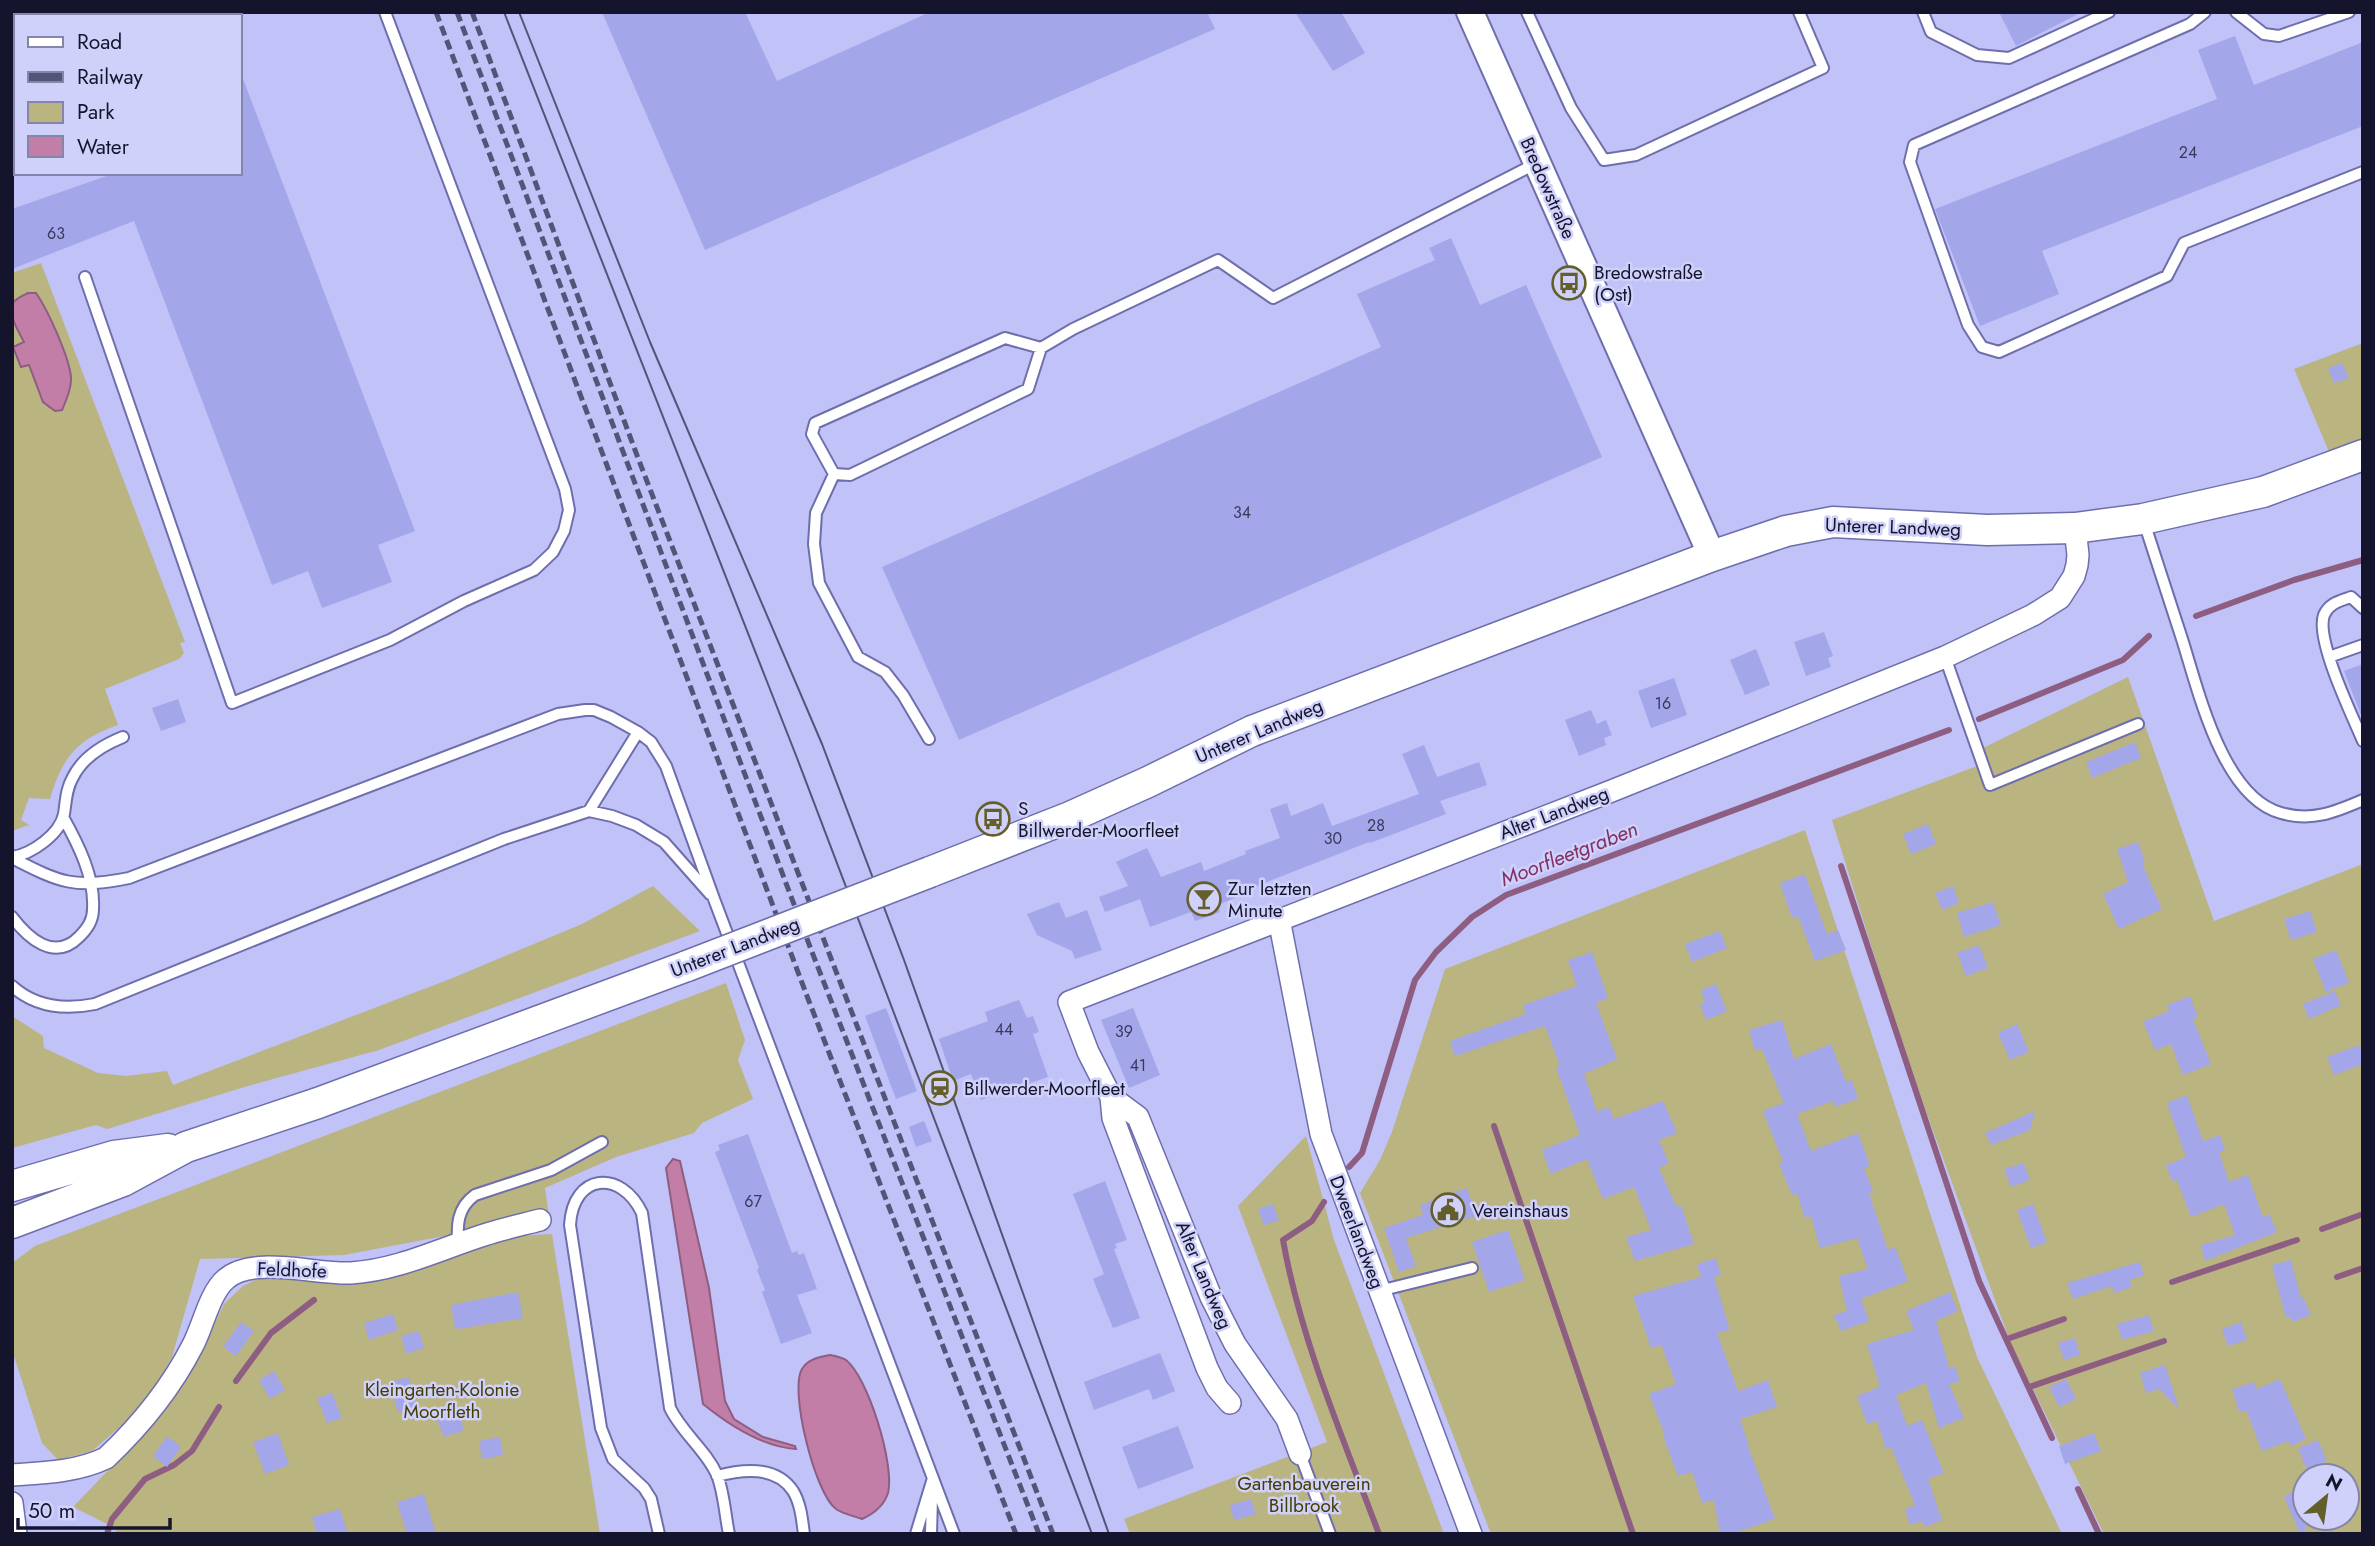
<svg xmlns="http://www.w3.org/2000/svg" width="2375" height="1546" font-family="Jost,sans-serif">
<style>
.green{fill:#bab480;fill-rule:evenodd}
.water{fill:#c27ea7;stroke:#8e5e82;stroke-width:2}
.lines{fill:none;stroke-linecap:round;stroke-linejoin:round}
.stream{stroke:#8e5e82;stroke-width:6}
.building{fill:#a4a6ea}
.service-casing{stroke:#6e6eac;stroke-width:14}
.minor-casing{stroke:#6e6eac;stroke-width:24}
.tertiary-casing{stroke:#6e6eac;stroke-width:30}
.secondary-casing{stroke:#6e6eac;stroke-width:33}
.service{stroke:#fff;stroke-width:10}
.minor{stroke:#fff;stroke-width:21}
.tertiary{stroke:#fff;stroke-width:26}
.secondary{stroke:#fff;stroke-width:30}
.tram{stroke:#535477;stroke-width:2}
.rail{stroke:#535477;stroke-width:5;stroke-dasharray:10 5;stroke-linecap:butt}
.secondary-bridge-casing{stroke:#6e6eac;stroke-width:33;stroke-linecap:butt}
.secondary-bridge{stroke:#fff;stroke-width:30}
.labels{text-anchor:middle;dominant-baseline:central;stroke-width:5;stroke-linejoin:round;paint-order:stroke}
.number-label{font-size:16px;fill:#38385c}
.street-label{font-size:19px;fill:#14142c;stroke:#cfd1fa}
.poi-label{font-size:19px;fill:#14142c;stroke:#cfd1fa;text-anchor:start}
.park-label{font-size:19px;fill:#443d00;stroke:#cfd1fa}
.water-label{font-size:21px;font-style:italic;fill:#823167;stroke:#cfd1fa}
</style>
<rect width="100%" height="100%" fill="#c0c2f8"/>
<!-- green -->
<path class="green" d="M41,263L185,642L180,643L184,653L179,659L105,689L118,725C77,739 62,758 50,799L29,798L21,820L29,825L12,831V273Z
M2363,343V441L2330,454L2294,369Z
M2128,677L2214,921L2363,864V1534H2104L2011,1344L1905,1054L1832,820L1988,762L1983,748ZM2305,1476H2347V1518H2305Z
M1805,830L1977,1357L2062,1534H1491L1360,1193L1380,1160L1392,1132L1445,969Z
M653,886L700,931L379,1050L248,1086L107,1129L96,1125L12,1148V1016L43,1036L44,1048L98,1073L126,1076L167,1071L173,1085L450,979L582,924Z
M726,983L745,1040L738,1060L753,1099L702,1123L694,1133L616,1157L545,1188L549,1216L344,1255L200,1259L172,1357L145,1405L92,1451L58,1460L42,1443L12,1350V1263L35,1246Z
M1306,1136L1334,1240L1444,1534H1130L1124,1519L1327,1442L1238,1206Z
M552,1234L600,1534H115L117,1529L73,1507L165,1411L193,1367L224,1304L243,1286L261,1277L368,1281L515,1236Z"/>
<!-- water -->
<path class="water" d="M28,293H36C48,310 69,357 71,377C72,388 66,401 62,410L55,411L43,402L29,365L21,367L13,347L24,342C19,332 7,314 13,303C16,298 24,295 28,293Z
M673,1159L680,1161L709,1288L725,1401L734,1419L763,1437L795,1446L796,1449C762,1447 729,1425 703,1404L666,1168Z
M830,1355C835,1356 841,1357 846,1360C868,1377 895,1465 888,1493C884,1506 873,1514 862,1519C854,1516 843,1514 836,1509C815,1494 789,1390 802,1369C808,1359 819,1357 830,1355Z"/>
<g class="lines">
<!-- stream -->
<path class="stream" d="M2196,616L2294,580L2363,560
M1979,719L2123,660L2149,636
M1841,866L1979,1281L2052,1438
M1494,1126L1633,1534
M1349,1167L1362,1153L1415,980L1436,952L1472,917L1506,895L1949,730
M1324,1202L1312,1221L1283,1240C1301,1341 1343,1438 1379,1534
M2322,1229L2363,1214
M2337,1277L2363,1268
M2172,1282L2297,1240
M2007,1339L2064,1319
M236,1381L271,1333L314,1300
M2029,1387L2164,1341
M2078,1489L2099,1534
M107,1534L112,1519L145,1479L174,1465L192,1451L219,1407"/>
</g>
<!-- building -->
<path class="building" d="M602,12H745L777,81L930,12H1207L1215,29L705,250Z
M1295,12H1341L1365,53L1333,71Z
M1999,12H2082L2016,46Z
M2235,36L2254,85L2363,42V126L2042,251L2059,294L1980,326L1935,209L2217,99L2198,50Z
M240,71L415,531L378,545L392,582L322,608L308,571L272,585L134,221L12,269V209L115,173H240Z
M1451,238L1480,305L1526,285L1602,457L959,740L882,567L1381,347L1357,294L1435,260L1429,248Z
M2342,363L2349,378L2334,383L2328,368Z
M1824,632L1833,656L1828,658L1831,667L1806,676L1794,642Z
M1756,649L1770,685L1745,695L1730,660Z
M2363,664V715H2361L2344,671Z
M1674,678L1687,715L1651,728L1638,691Z
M178,699L186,722L161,731L152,708Z
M1591,710L1597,724L1606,720L1612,735L1604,738L1606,745L1579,756L1565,720Z
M2135,742L2141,758L2092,778L2086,762Z
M1424,745L1437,777L1479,762L1487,785L1440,801L1446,814L1370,843L1369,842L1234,895L1235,898L1217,905L1220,912L1195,921L1191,912L1150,927L1140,899L1105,912L1099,897L1128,886L1116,862L1147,848L1161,877L1201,862L1204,871L1246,854L1245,851L1280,838L1270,809L1287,803L1291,816L1323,803L1332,826L1419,794L1402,754Z
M1928,824L1936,844L1911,854L1903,834Z
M2138,842L2145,862L2142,863L2162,909L2119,929L2103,894L2128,882L2117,849Z
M1805,874L1827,934L1838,930L1846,950L1815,961L1798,916L1792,918L1780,883Z
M1953,886L1959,903L1942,910L1935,893Z
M1059,902L1066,918L1087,910L1102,950L1075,959L1072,951L1037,935L1027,914Z
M1993,902L2001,925L1964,937L1957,913Z
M2310,911L2317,932L2291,940L2284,919Z
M1720,931L1727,948L1692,962L1685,944Z
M1979,945L1988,968L1966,976L1957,953Z
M2336,950L2349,983L2326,992L2313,959Z
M1592,952L1608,998L1596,1003L1617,1059L1584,1074L1597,1112L1609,1107L1614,1119L1663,1101L1677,1133L1659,1140L1669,1163L1659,1168L1676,1206L1681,1205L1694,1244L1635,1261L1626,1237L1651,1230L1634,1187L1603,1199L1587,1159L1551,1174L1542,1150L1580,1135L1556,1067L1560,1066L1545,1026L1455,1056L1450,1041L1526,1014L1523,1005L1577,986L1568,960Z
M1716,984L1727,1011L1706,1020L1700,1004L1705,1002L1701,990Z
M2335,991L2341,1005L2309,1019L2303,1004Z
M2190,996L2198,1017L2193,1019L2211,1064L2183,1075L2171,1044L2155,1050L2143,1022L2169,1011L2167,1005Z
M1019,1000L1027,1018L1033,1016L1039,1032L1033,1034L1048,1077L981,1100L971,1074L953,1081L939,1039L988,1021L985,1012Z
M886,1008L917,1091L896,1099L865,1016Z
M1133,1008L1160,1075L1129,1088L1101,1020Z
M1782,1020L1794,1059L1831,1044L1846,1082L1852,1080L1858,1099L1835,1107L1833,1101L1797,1114L1811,1151L1858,1133L1870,1165L1864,1168L1873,1191L1869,1193L1888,1250L1895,1247L1908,1281L1861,1299L1869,1321L1841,1331L1834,1315L1847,1311L1839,1276L1868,1269L1857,1238L1820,1248L1811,1216L1805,1218L1797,1193L1792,1195L1779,1164L1783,1162L1763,1111L1784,1103L1762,1049L1755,1051L1749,1030Z
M2017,1024L2029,1052L2010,1060L1998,1033Z
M2359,1045L2363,1054V1064L2334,1075L2327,1057Z
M2187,1095L2203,1141L2220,1135L2225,1150L2219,1152L2229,1182L2248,1175L2263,1217L2269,1214L2277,1232L2205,1261L2201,1245L2235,1235L2224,1204L2191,1217L2177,1180L2172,1181L2166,1165L2186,1157L2167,1103Z
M2035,1111L2030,1130L1991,1145L1985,1133Z
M924,1121L932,1141L916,1147L909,1127Z
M748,1134L792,1253L797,1251L799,1255L804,1253L817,1289L797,1295L812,1333L781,1344L762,1292L765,1290L757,1270L759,1268L715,1152L720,1150L718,1145Z
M2024,1163L2030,1180L2011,1187L2004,1169Z
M1105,1181L1127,1240L1115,1244L1117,1248L1114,1249L1140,1318L1113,1328L1093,1279L1104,1274L1073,1194Z
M1467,1188L1476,1216L1406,1238L1416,1266L1399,1272L1384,1228L1423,1215L1420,1205Z
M1273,1204L1279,1220L1264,1225L1258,1209Z
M2033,1204L2047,1242L2031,1248L2017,1210Z
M1508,1230L1525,1280L1489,1292L1472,1242Z
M1716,1258L1721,1275L1714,1277L1730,1330L1717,1333L1738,1391L1768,1380L1777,1407L1740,1419L1749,1446H1748L1775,1519L1743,1530L1720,1534L1714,1500L1702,1503L1692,1472L1678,1476L1663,1436L1665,1435L1649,1394L1676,1384L1661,1345L1651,1348L1633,1296L1701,1277L1697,1264Z
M2291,1260L2301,1299L2303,1297L2311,1315L2292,1322L2290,1316L2286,1318L2272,1265Z
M2140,1262L2144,1275L2130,1280L2132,1287L2114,1293L2112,1286L2073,1299L2067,1283Z
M518,1292L523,1318L458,1329L455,1328L451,1305Z
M1950,1292L1958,1311L1936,1321L1949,1368L1955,1366L1960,1381L1949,1384L1964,1418L1939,1428L1926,1383L1896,1395L1907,1426L1922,1420L1944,1473L1928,1479L1942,1520L1924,1527L1922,1521L1910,1525L1905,1509L1915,1505L1891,1447L1886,1449L1877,1421L1867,1424L1857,1396L1880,1387L1867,1344L1914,1330L1906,1311Z
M393,1314L398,1330L369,1340L364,1323Z
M2149,1315L2154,1331L2122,1340L2117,1324Z
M241,1322L254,1331L236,1356L223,1347Z
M2241,1322L2247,1340L2228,1346L2222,1329Z
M419,1331L424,1348L406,1354L401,1336Z
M2075,1338L2080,1355L2064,1360L2058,1343Z
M1160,1353L1175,1391L1153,1400L1149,1389L1094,1410L1084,1382Z
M2165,1365L2179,1409L2159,1389L2146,1393L2140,1373Z
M274,1371L285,1390L270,1399L259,1380Z
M408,1377L417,1407L398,1412L389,1383Z
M2066,1379L2076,1399L2059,1407L2049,1387Z
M2280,1379L2306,1439L2291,1446L2289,1441L2262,1451L2246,1410L2239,1412L2232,1389L2254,1382L2256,1389Z
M332,1393L342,1418L327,1423L317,1398Z
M457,1409L464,1430L444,1437L436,1416Z
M1178,1426L1194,1468L1138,1489L1122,1447Z
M278,1433L289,1465L265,1474L253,1442Z
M2094,1433L2101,1451L2065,1464L2059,1446Z
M167,1436L181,1447L167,1467L153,1456Z
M500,1437L503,1455L482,1459L479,1441Z
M2318,1440L2327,1461L2307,1470L2298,1448Z
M2305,1487V1534H2300L2284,1496Z
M424,1494L436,1534H407L397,1502Z
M1251,1499L1256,1514L1234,1520L1230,1505Z
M340,1509L348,1534H317L312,1517Z"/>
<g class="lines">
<defs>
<path id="service" d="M1527,12L1571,108L1604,160L1636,155L1823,68L1799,12
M1923,12L1931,32L1977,55L2009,58L2109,12
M2205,12L2190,24L1914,145L1910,162L1968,325L1982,347L1999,352L2167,276L2184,243L2363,172
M2236,12L2264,34L2279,36L2349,12
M12,119L16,128
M85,277L232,703L390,640L464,601L534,570L553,552L564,531L569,510L565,489L385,12
M1041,348L1028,389L850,475L834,474L812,434L815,423L1005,338L1041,348L1073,329L1218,260L1273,298L1537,163
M834,474L816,513L814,544L819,583L858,657L885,672L903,695L929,739
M2144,522C2157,561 2169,600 2182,639C2198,689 2222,797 2281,813C2312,822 2335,812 2363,800
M2363,608L2351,597C2340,601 2329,603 2324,615C2315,639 2352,715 2363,741
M1945,657L1990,785L2138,724
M2329,657L2363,645
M589,811L638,732
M12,857C32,854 60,834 64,814C66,801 66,789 73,777C83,757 103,745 123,737
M12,858C61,883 74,889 129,878L558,714L585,710H594L611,717L638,732L651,742L666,766L714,899L954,1534
M12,917C28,938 54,962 79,937C87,929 93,921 93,909C95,877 78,844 63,817
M12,986C35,1007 65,1010 95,1004L504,839L589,811L612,816L636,825L664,842L710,894
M458,1245C457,1225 457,1208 475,1195L551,1170L602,1142
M1379,1291L1472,1268
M1300,1454L1330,1534
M717,1476C743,1469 776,1465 793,1491C801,1504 802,1520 804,1534
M659,1534L651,1499L644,1488L613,1459L601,1428L570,1225C573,1173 621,1169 642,1213L670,1408C682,1433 706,1450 717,1475C724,1492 725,1515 729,1534
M916,1534L933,1478
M931,1534L932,1498"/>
<path id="minor" d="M1279,919L1321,1134L1471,1534
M1111,1097L1113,1118L1207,1368L1217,1388L1230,1403
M1300,1454L1287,1419L1235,1344L1211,1297L1138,1117L1111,1097L1088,1052L1069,1002L1614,790L1945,657L2033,615L2060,598L2074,576L2077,565L2078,555L2075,528
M12,1475C43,1473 77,1472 106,1458C141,1425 171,1388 193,1345C203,1326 210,1292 226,1279C253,1255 317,1275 351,1273C398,1270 440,1249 484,1235C502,1229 521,1225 540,1220
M12,1503L16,1534"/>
<path id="tertiary" d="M1470,12L1712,556"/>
<path id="secondary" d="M930,872L1070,817L1148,782L1252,731L1712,556L1786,531L1833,522L1987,530L2075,528L2143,519L2263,492L2363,455
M12,1186L114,1156L168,1149
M12,1223L123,1181L186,1147L318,1103L687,966"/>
</defs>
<!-- service casing -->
<use href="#service" class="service-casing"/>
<!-- minor casing -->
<use href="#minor" class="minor-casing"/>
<!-- tertiary casing -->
<use href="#tertiary" class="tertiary-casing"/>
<!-- secondary casing -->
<use href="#secondary" class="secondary-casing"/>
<!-- service -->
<use href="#service" class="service"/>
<!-- minor -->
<use href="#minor" class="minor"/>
<!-- tertiary -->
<use href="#tertiary" class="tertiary"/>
<!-- secondary -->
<use href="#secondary" class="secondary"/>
<!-- tram -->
<path class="tram" d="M504,12L797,758L1092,1534
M519,12L650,342L822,744L904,960L1109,1534"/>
<!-- rail -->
<path class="rail" d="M436,12L807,996L1016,1534
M457,12L812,952L1039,1534
M472,12L638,458L1053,1534"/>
<defs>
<path id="secondary-bridge" d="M687,966L930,872"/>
</defs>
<!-- secondary-bridge casing -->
<use href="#secondary-bridge" class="secondary-bridge-casing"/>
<!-- secondary-bridge -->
<use href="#secondary-bridge" class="secondary-bridge"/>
</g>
<!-- icons -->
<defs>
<symbol id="bus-ring" viewBox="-11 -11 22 22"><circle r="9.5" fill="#cfd1fa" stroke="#645e2a" stroke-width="1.5"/><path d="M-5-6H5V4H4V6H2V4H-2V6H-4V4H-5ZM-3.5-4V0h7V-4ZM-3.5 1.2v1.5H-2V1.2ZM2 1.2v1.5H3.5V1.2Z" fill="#645e2a"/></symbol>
<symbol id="bar-ring" viewBox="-11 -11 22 22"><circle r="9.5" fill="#cfd1fa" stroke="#645e2a" stroke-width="1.5"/><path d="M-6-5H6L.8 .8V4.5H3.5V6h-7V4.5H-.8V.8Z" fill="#645e2a"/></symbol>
<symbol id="station-ring" viewBox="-11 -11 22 22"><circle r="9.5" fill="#cfd1fa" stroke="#645e2a" stroke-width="1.5"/><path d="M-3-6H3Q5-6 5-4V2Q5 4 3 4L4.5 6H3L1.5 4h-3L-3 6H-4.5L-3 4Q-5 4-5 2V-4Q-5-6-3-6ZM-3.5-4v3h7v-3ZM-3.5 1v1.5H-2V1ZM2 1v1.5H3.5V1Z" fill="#645e2a"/></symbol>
<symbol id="civic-ring" viewBox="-11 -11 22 22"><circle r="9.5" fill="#cfd1fa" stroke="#645e2a" stroke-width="1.5"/><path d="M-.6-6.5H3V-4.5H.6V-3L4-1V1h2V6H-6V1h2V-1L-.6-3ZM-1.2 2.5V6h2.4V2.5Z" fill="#645e2a"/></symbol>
</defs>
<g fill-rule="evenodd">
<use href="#bus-ring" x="1550" y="264" width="38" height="38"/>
<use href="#bus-ring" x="974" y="800" width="38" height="38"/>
<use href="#bar-ring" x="1185" y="880" width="38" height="38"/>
<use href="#station-ring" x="921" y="1069" width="38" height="38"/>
<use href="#civic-ring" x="1429" y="1191" width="38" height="38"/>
</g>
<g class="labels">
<!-- number labels -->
<g class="number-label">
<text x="2188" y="152">24</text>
<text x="56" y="233">63</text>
<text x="1242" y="512">34</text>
<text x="1663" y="703">16</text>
<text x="1376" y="825">28</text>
<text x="1333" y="838">30</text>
<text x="1004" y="1029">44</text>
<text x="1124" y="1031">39</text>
<text x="1138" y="1065">41</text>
<text x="753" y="1201">67</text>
</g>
<!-- street labels -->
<g class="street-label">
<text transform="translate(1548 188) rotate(66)">Bredowstraße</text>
<text transform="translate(1893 527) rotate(2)">Unterer Landweg</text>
<text transform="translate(1259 731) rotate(-23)">Unterer Landweg</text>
<text transform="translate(1554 813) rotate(-21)">Alter Landweg</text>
<text transform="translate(735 947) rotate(-21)">Unterer Landweg</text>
<text transform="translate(1357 1232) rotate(69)">Dweerlandweg</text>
<text transform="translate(292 1270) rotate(2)">Feldhofe</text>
<text transform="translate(1204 1275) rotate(67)">Alter Landweg</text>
</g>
<!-- poi labels -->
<g class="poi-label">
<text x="1594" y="272">Bredowstraße<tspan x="1594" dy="22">(Ost)</tspan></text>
<text x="1018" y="808">S<tspan x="1018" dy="22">Billwerder-Moorfleet</tspan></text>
<text x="1228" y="888">Zur letzten<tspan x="1228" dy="22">Minute</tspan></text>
<text x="964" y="1088">Billwerder-Moorfleet</text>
<text x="1472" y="1210">Vereinshaus</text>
</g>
<!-- park labels -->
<g class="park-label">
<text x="442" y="1389">Kleingarten-Kolonie<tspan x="442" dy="22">Moorfleth</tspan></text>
<text x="1304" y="1483">Gartenbauverein<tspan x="1304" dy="22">Billbrook</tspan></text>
</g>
<!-- water labels -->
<g class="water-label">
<text transform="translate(1569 854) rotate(-21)">Moorfleetgraben</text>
</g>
</g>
<!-- border -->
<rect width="2375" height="1546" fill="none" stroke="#14142c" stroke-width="28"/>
<!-- legend -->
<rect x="14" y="14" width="228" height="161" fill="#cfd1fa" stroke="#8485a8" stroke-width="2"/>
<rect x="28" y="37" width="35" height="10" fill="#ffffff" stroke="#8485a8" stroke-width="2"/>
<text x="77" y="49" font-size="21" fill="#14142c">Road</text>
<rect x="28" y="72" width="35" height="10" fill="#535477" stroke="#8485a8" stroke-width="2"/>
<text x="77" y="84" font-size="21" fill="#14142c">Railway</text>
<rect x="28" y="102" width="35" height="21" fill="#bab480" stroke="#8485a8" stroke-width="2"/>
<text x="77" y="119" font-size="21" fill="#14142c">Park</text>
<rect x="28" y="136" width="35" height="21" fill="#c27ea7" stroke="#8485a8" stroke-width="2"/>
<text x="77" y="154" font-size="21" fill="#14142c">Water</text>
<!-- north arrow -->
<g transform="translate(2326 1497) rotate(29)"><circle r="33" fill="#cfd1fa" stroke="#8485a8" stroke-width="2"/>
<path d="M0-5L12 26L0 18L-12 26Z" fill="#645e2a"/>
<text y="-10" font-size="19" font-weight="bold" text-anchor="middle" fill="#14142c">N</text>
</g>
<!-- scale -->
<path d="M18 1518v10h152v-10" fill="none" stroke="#14142c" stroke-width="3.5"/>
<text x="28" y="1518" font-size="21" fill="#14142c" stroke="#cfd1fa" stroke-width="5" paint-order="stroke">50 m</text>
</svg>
